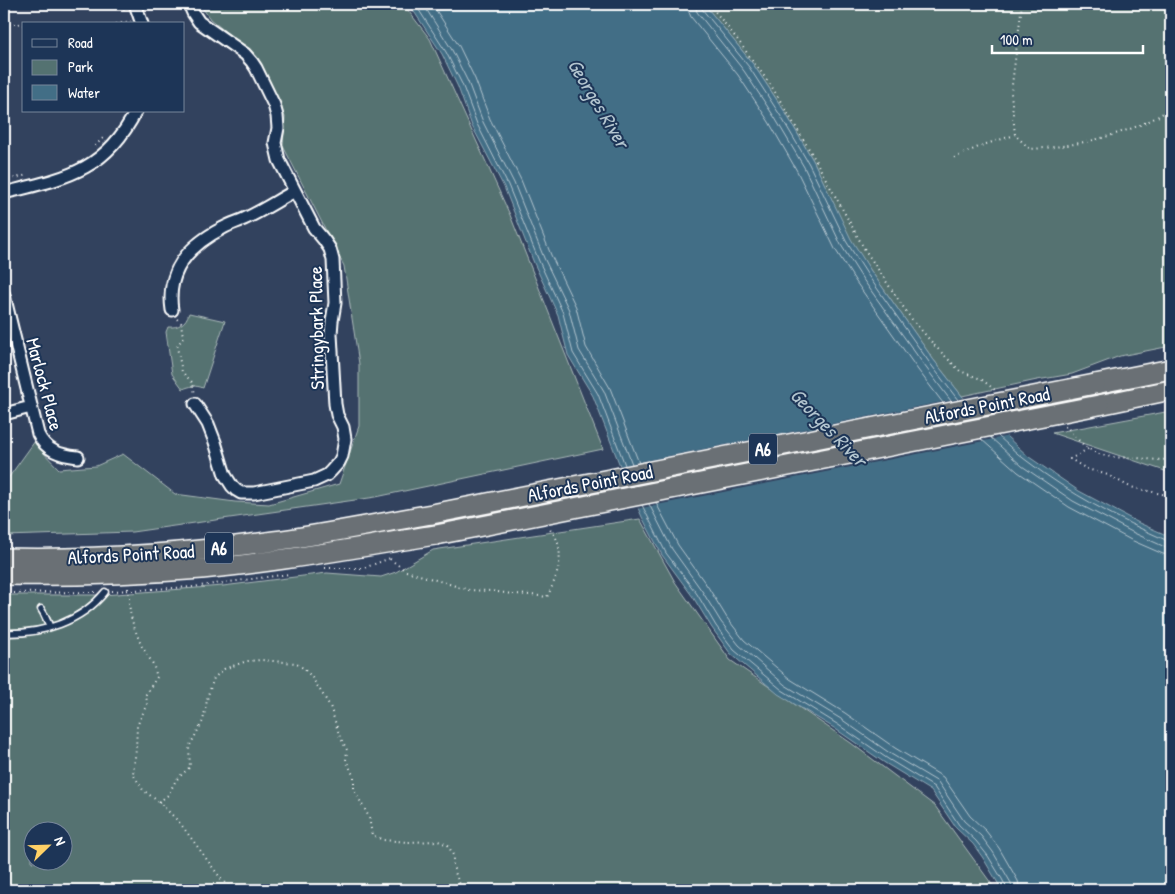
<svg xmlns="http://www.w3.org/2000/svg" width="1175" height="894" font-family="'Patrick Hand',sans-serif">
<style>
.green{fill:#547271;stroke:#aab8b8;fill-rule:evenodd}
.water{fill:#426e86;stroke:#8ea8b6}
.pier{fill:#32425e}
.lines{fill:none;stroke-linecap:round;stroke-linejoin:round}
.shore{stroke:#b3c5cf;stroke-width:1}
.service-casing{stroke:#fff;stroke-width:9}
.minor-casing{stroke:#fff;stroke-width:15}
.trunk-casing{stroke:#fff;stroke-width:22}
.path{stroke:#fff;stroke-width:2;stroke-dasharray:1 4;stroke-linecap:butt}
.service{stroke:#1d3557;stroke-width:5.5}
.minor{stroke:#1d3557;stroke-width:11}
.trunk{stroke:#6a7074;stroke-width:19}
.trunk-bridge-casing{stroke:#fff;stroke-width:22;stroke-linecap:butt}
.trunk-bridge{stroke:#6a7074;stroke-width:19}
.labels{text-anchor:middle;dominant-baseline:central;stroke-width:4;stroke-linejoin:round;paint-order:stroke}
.shield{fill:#1d3557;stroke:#bbc2cd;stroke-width:1}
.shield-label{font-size:18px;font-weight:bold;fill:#fff}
.street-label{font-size:19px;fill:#fff;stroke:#1d3557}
.water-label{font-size:20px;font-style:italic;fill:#b3c5cf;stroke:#1d3557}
</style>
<rect width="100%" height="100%" fill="#32425e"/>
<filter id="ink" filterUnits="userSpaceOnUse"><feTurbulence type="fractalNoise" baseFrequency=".02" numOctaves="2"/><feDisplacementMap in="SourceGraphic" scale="10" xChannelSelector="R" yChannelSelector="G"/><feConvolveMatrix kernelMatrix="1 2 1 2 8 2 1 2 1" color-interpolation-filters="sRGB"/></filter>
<g filter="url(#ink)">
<!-- green -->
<path class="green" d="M200,4H403L430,39L510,215L603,449L376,497L132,532L4,536V484L35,441L39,448L59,469L96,466L123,454L175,494L235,502L269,504L339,484L359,426V364L344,266L283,146L285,117L257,57L210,19Z
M704,4H1171V346L1120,356L1072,374L1037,380L962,396L933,359L871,271L850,239L814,162L785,112L753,64Z
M189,313L225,321L203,388C196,385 190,386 183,389L172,374L166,332L168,327C179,328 186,323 189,313Z
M1171,411V473L1052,433Z
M640,519L675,582L730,660L851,743L935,806L996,890H4V595H103L223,586L327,573L381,577L396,572L433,550ZM32,832H62V862H32Z"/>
<!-- water -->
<path class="water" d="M409,4H704L753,64L785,112L814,162L851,239L871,271L933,359L962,396L1029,457L1079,491L1139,523L1171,537V890H1002L983,858L973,844L956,828L931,791L885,763L834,728L778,694L730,653L712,628L693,597L662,555L642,517L624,476L593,396L568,355L558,315L534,263L504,187L472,126L458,87L442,54Z"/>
<!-- pier -->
<path class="pier" d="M967,397L1009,436L636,509L618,466Z"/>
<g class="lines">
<!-- shore -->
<path class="shore" d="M415,4L446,52L462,84L477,124L508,185L539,261L563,313L573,353L598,394L625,465
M423,4L452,50L468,82L483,122L514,183L544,258L569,310L579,350L604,391L632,464
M432,4L459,46L475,79L490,119L521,180L551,255L576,307L586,347L610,388L639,463
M687,4L688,10L691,17L738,75L769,122L797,171L835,249L856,282L918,370L943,403
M695,4L697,12L744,71L775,118L804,167L841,245L862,278L924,365L951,401
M701,4L702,9L749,67L780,115L809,164L846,241L867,274L929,362L958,400
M998,436C1007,444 1017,454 1027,461C1070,494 1118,519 1168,541L1171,542
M990,437L1022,466L1073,501L1134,533L1165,547L1171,548
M981,439L1018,472L1069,507L1131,540L1163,554L1171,555
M656,503L678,545L708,587L727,618L744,640L790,679L845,713L895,748L943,777L970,816L986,831L999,848L1018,881L1020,890
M649,504L672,549L702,591L721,622L739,645L785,685L841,719L891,754L938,782L964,821L981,836L993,852L1011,883L1012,890
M642,505L666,553L697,594L716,626L734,650L782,690L837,724L888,759L934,787L959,825L976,841L988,856L1002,879L1006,887V890"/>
<defs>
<path id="service" d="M41,609L44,614L50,627
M5,633C42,634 81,622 105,592"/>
<path id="minor" d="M135,4L142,24
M189,4L193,13L199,22L245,54L252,62L256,68L274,105L277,116L278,128L275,143L279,160L314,228L324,240L330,249L333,260L335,303L332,321L331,334L335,404L337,415L343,427L345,439L342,456L339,462L331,471L327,475L314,481L254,493H241L236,490L232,486L225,475L215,442L208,424L195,404
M4,193C65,178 105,172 136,111
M4,295L38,434C46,451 60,455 78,457
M172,310C166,271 189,245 223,228C230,224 237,222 244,219C262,211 278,200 295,191
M4,414L31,407"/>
<path id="trunk" d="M1095,384L1171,369
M1099,405L1171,390
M4,558C94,560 184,554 274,541C327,534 379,523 432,514
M4,575C70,576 136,574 202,569C280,562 358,547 436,535"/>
</defs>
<!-- service casing -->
<use href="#service" class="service-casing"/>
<!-- minor casing -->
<use href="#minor" class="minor-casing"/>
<!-- trunk casing -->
<use href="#trunk" class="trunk-casing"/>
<!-- path -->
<path class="path" d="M122,4L125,11
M709,4L737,39L772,87L812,154L865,250L910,317L935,346L960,371L981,379L995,390
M1022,4L1011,93L1015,135L1030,149C1071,147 1118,137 1155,118C1161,115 1166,111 1171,107
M116,24L131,21
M4,25L16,23L24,25
M95,146L104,137
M954,158L983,145L1015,135
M4,181L27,175
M177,319L181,323L183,337L177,347L182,372L193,383L195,395
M1065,427L1066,426C1080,443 1091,455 1113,457C1121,458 1129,457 1137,458C1149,459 1158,461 1171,459
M1088,449L1070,459L1087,469L1108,475L1130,487L1171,496
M390,559L406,571L469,590L491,591L512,594L531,595L547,597C556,579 564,560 557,540C555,535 551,531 548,527
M325,568H364L393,557
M128,588L130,612L133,624L141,645L153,664L157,677L146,694L147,704L137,726L136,749L133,774L143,790L159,802L180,823L222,880L233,890
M112,591L192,587L289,574
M4,593L95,592
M159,802L168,795L176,780L190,767L189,747L203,721L208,695L214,678L224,669L247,661L262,660L295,663L303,668L311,676L330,706L340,737L347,750L346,760L354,777V790L369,817L372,835L383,840L408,842L438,841L448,845L453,855V866L458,881L464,890"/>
<!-- service -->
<use href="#service" class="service"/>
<!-- minor -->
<use href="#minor" class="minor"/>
<!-- trunk -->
<use href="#trunk" class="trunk"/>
<defs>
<path id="trunk-bridge" d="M432,514L1095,384
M436,535L1099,405"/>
</defs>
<!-- trunk-bridge casing -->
<use href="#trunk-bridge" class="trunk-bridge-casing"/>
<!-- trunk-bridge -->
<use href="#trunk-bridge" class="trunk-bridge"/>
</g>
</g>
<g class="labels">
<!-- shield labels -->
<g class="shield">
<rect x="749" y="433.5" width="28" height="31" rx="4"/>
<rect x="205" y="532.5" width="28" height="31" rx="4"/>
</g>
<g class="shield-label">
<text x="763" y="449">A6</text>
<text x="219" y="548">A6</text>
</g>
<!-- street labels -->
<g class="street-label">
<text transform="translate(316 328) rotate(-91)">Stringybark Place</text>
<text transform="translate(45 384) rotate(75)">Marlock Place</text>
<text transform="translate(987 405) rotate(-11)">Alfords Point Road</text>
<text transform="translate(590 483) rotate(-11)">Alfords Point Road</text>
<text transform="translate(131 554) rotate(-3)">Alfords Point Road</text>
</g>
<!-- water labels -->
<g class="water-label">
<text transform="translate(599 103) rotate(59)">Georges River</text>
<text transform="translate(829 427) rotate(46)">Georges River</text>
</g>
</g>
<!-- margin -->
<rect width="1175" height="894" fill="none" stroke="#1d3557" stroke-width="20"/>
<rect x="10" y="10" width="1155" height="874" fill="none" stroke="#fff" stroke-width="2" filter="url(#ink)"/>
<!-- legend -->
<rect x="22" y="22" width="162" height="90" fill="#1d3557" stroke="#77869a"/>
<rect x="32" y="39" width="25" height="8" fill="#1d3557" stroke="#77869a"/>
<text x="68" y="48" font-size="15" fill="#ffffff">Road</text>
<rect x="32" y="60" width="25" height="15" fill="#547271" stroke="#77869a"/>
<text x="68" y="72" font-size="15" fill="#ffffff">Park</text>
<rect x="32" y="85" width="25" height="15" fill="#426e86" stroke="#77869a"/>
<text x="68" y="98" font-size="15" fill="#ffffff">Water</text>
<!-- north arrow -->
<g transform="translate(48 846) rotate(67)"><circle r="24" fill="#1d3557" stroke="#77869a"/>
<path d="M0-4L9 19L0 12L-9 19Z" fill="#ffd166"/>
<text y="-8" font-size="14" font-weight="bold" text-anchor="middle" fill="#ffffff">N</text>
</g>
<!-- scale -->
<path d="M992 45v8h151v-8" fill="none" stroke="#ffffff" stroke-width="2.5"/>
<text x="1000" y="45" font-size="15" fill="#ffffff" stroke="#1d3557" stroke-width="4" paint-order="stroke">100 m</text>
</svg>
